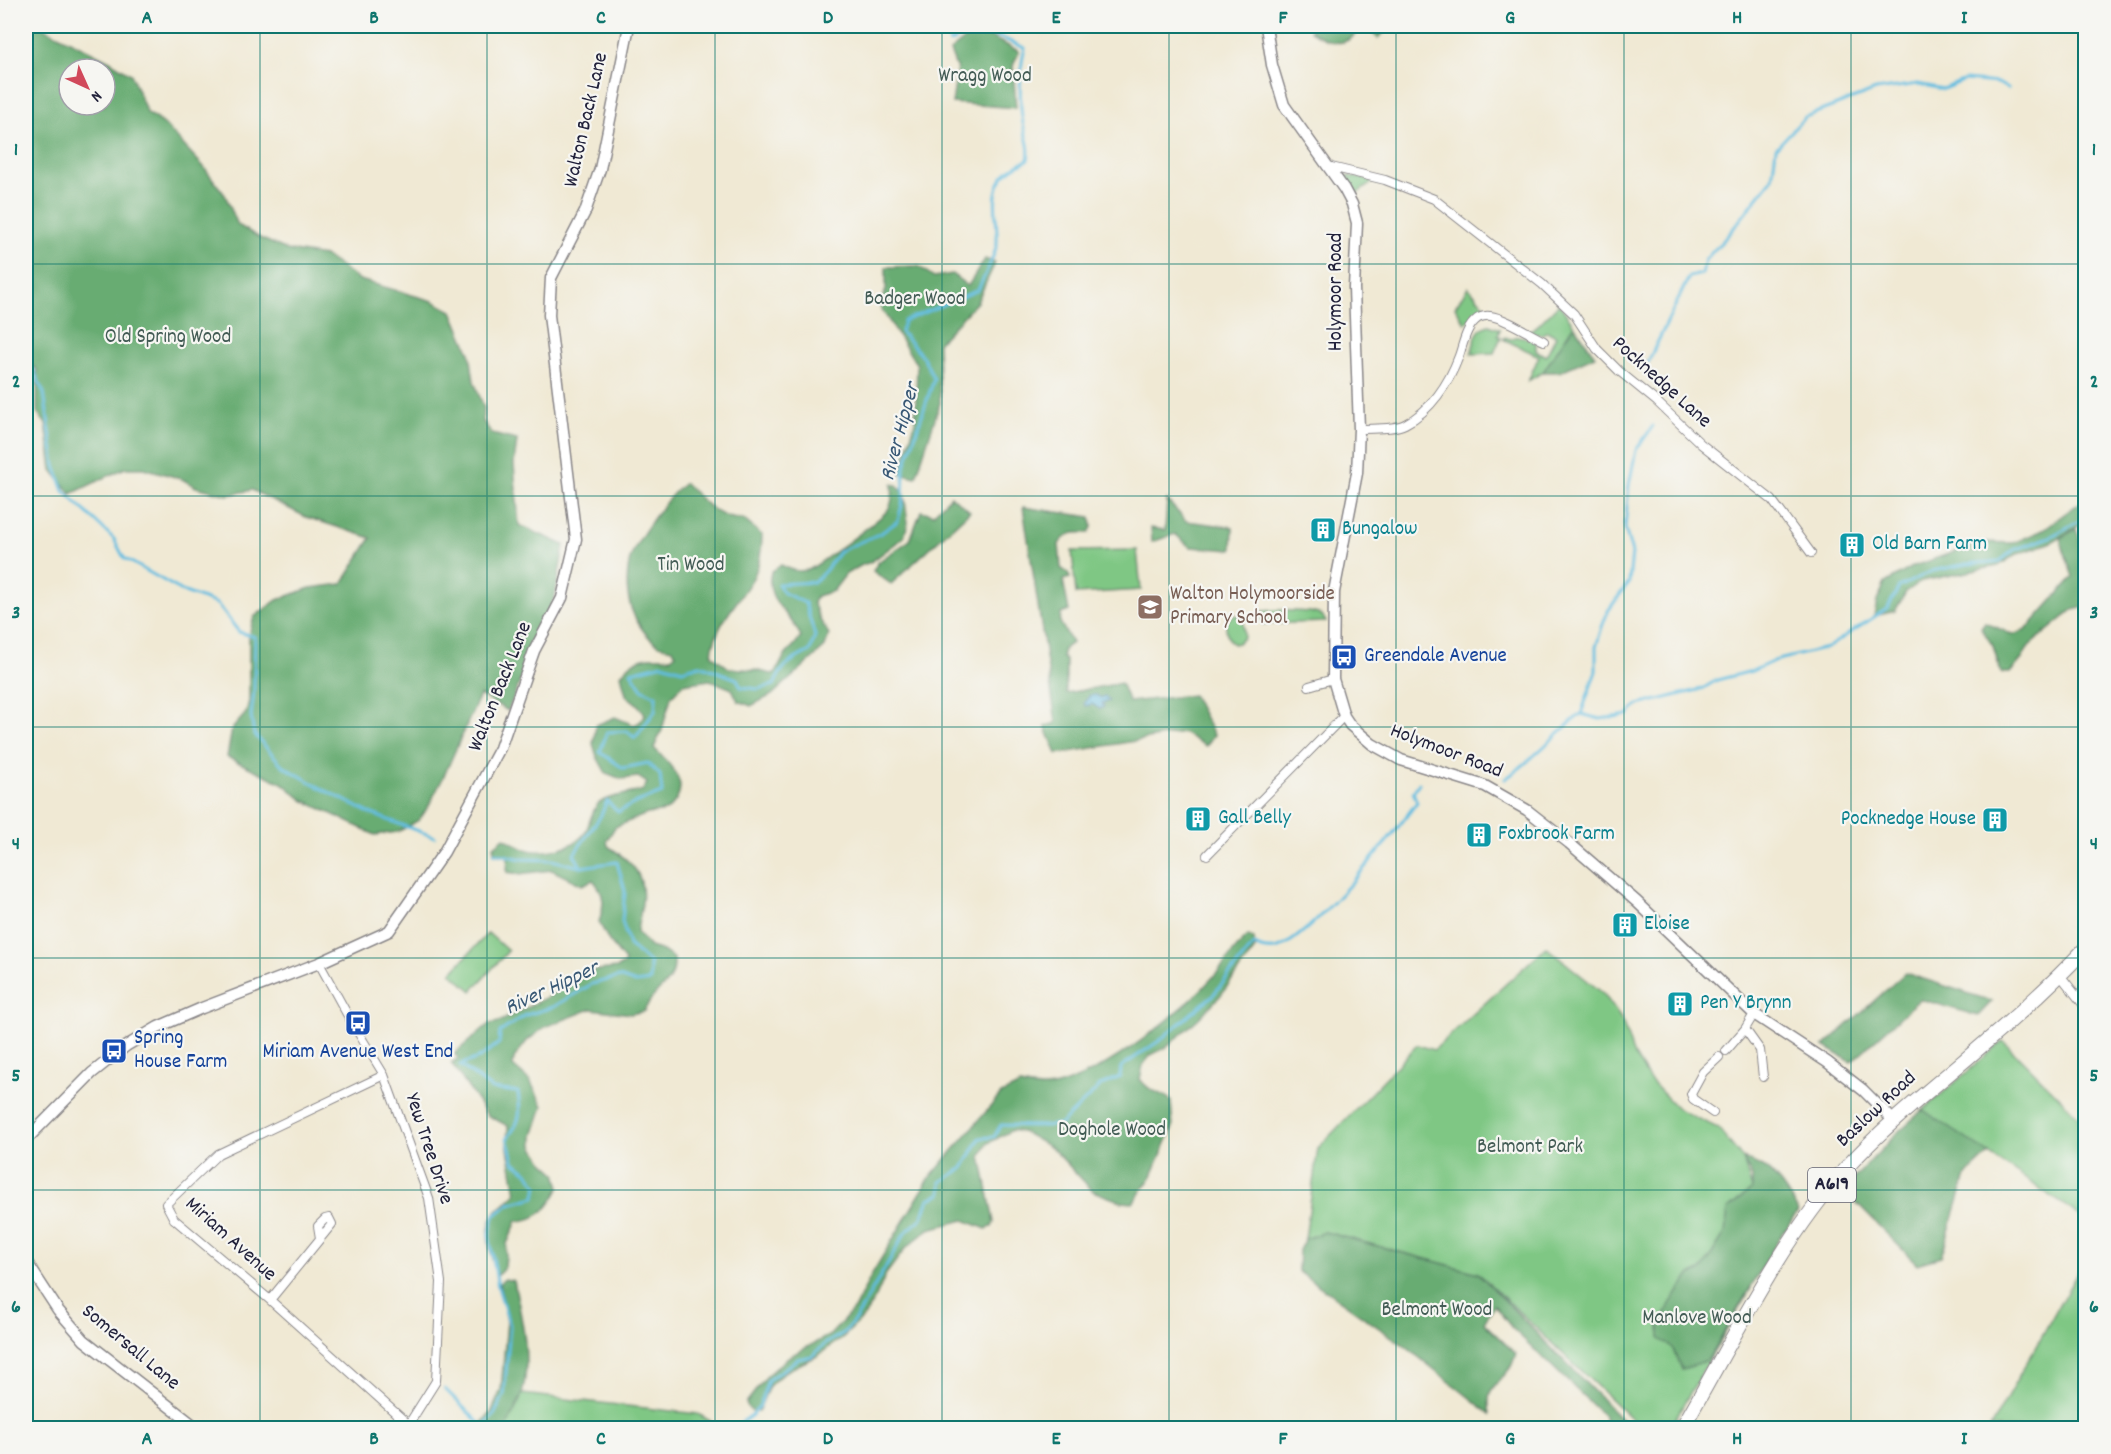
<svg xmlns="http://www.w3.org/2000/svg" width="2111" height="1454" font-family="Dekko,sans-serif">
<style>
.green{fill:#7fc784;stroke:#507460;stroke-width:1.5}
.forest{fill:#67ac72;stroke:#446756;stroke-width:1.5;fill-rule:evenodd}
.water{fill:#62bde0;stroke:#42708e;stroke-width:1.5}
.lines{fill:none;stroke-linecap:round;stroke-linejoin:round}
.stream{stroke:#62bde0;stroke-width:3}
.street-casing{stroke:#898688;stroke-width:10}
.secondary-casing{stroke:#898688;stroke-width:13}
.highway-casing{stroke:#898688;stroke-width:16}
.street{stroke:#fff;stroke-width:8}
.secondary{stroke:#fff;stroke-width:10}
.highway{stroke:#fff;stroke-width:14}
.grid{fill:none;stroke:#0f766e;stroke-width:1.5;stroke-opacity:0.55}
.labels{text-anchor:middle;dominant-baseline:central;stroke-width:4.5;stroke-linejoin:round;paint-order:stroke}
.shield{fill:#f6f6f2;stroke:#626272;stroke-width:1.5}
.shield-label{font-size:20px;font-weight:bold;fill:#22223b}
.park-label{font-size:21px;fill:#435c55;stroke:#f6f6f2}
.street-label{font-size:21px;fill:#22223b;stroke:#f6f6f2}
.culture-label{font-size:21px;fill:#0d838f;stroke:#f6f6f2;text-anchor:start}
.education-label{font-size:21px;fill:#785e54;stroke:#f6f6f2;text-anchor:start}
.transit-label{font-size:21px;fill:#164399;stroke:#f6f6f2;text-anchor:start}
.water-label{font-size:22px;font-style:italic;fill:#385875;stroke:#f6f6f2}
.neatline{fill:none;stroke:#0f766e;stroke-width:2}
.grid-label{font-size:20px;text-anchor:middle;font-weight:bold;fill:#0f766e}
</style>
<rect width="100%" height="100%" fill="#f6f6f2"/>
<filter id="ink" filterUnits="userSpaceOnUse"><feTurbulence type="fractalNoise" baseFrequency=".0167" numOctaves="2"/><feDisplacementMap in="SourceGraphic" scale="12" xChannelSelector="R" yChannelSelector="G"/><feConvolveMatrix kernelMatrix="1 2 1 2 8 2 1 2 1" color-interpolation-filters="sRGB"/></filter>
<filter id="wash" filterUnits="userSpaceOnUse"><feTurbulence type="fractalNoise" baseFrequency=".008" numOctaves="4" result="noise"/><feDisplacementMap in="SourceGraphic" scale="24" xChannelSelector="R" yChannelSelector="G"/><feGaussianBlur stdDeviation="1.35" result="paint"/><feColorMatrix in="noise" values="0 0 0 0 0 0 0 0 0 0 0 0 0 0 0 0 0 1.4 0 .05"/><feComposite in="paint" operator="in"/></filter>
<g filter="url(#wash)">
<rect width="100%" height="100%" fill="#f0e9d4"/>
<!-- green -->
<path class="green" d="M1343,175L1375,181L1356,194Z
M1468,287L1489,311L1477,315L1465,323L1455,307Z
M1559,304L1574,325L1543,372L1528,381L1539,356L1503,339L1505,337L1511,339C1520,333 1527,338 1536,343V351L1546,356L1556,336L1547,331C1541,337 1536,334 1529,331L1538,325Z
M1489,325L1500,329L1498,336L1501,337L1494,353L1471,354C1475,342 1475,328 1489,325Z
M1137,550L1141,590L1076,594L1072,551Z
M1279,610L1310,612L1322,615L1326,622L1263,624L1262,620L1254,621L1262,611Z
M1234,615L1240,616L1243,621L1244,637L1238,643L1233,644C1226,638 1226,629 1226,621Z
M488,933L508,951L472,991L451,973Z
M1546,947L1604,994L1622,1020L1633,1053L1649,1079L1678,1109L1718,1128L1743,1159L1752,1189L1751,1288L1670,1428H1641L1478,1273L1325,1232L1305,1239L1318,1148L1417,1045L1434,1050Z
M2003,1041L2085,1123V1219L1923,1110Z
M2085,1259V1428H1990Z
M522,1394L698,1414L723,1428H506Z"/>
<!-- forest -->
<path class="forest" d="M26,26H40L110,61L131,74L147,113L164,124L203,166L225,195L238,225L260,238L287,250L325,256L360,280L433,301L452,311L470,353L474,381L484,408L483,421L492,434L517,440L514,464L519,525L564,545L555,596L508,711L480,695L443,778L428,807L419,820L398,832L375,835L303,800L282,783L227,757L232,729L246,713L249,701V634L254,617L277,600L310,588L342,584L371,538L306,517L252,490L228,495L196,487L182,479L144,468H125L71,494L52,470L46,424L37,412V369L26,363V150L30,146L26,137ZM69,69H105V105H69Z
M1312,26H1391L1378,38L1365,27C1341,48 1338,46 1310,31Z
M976,30L1019,51L1013,66L1016,108L952,103L957,70L950,51Z
M985,259L995,263L977,302L938,343L940,403L916,477L900,473L915,423L917,365L879,305L886,290V267L918,266L934,277L952,274L968,286Z
M1574,325L1595,356L1559,372H1543Z
M685,483C701,499 719,521 743,519L762,535C762,549 760,563 754,576C740,602 714,624 712,655L729,668L755,670L772,674L776,672L784,657L801,637C791,612 764,603 771,572L781,565C790,570 797,572 808,570C814,568 882,518 887,511C893,504 893,493 892,484L897,485L904,493L908,523L904,537L871,562L862,565L846,574L833,591L817,596L813,602L820,620L829,634L825,647L772,695L751,706L738,701L732,689L710,680L683,684L671,697L662,730L654,748C673,768 695,787 666,811L647,814L615,827L607,840L608,846C631,861 646,874 642,903C641,913 638,922 637,932L650,947L663,951L674,959C675,982 665,982 653,997C649,1001 647,1006 644,1011L631,1014L591,1009L545,1027L527,1041L514,1058L513,1066L530,1081L543,1106L533,1136V1146L543,1161L556,1173L560,1187C551,1205 539,1221 517,1221L507,1244L505,1267L497,1276C492,1256 481,1231 496,1212C502,1205 511,1201 516,1193L507,1143L508,1126L487,1115L451,1063L459,1058L454,1054L489,1024L499,1022L555,993L590,971L617,968L624,964L625,961L609,941L599,922C604,906 606,894 593,880L582,885L552,870L519,874L507,872L508,856L495,854L493,847L504,838C511,841 518,847 525,849C542,855 575,848 585,833C590,824 591,810 599,803C609,795 629,795 643,790L647,783L638,777L621,779L606,773L597,757L593,744L596,725L615,717L634,725L640,722L645,714L637,704L626,695L621,675C633,656 650,655 671,658L676,654L672,649C657,647 648,638 640,626C627,607 625,585 629,563C633,544 669,494 685,483Z
M951,496L970,511L891,584L873,571L878,562L910,540L921,511L933,514Z
M2085,499V522L2050,543L2015,555L1998,566L1922,581L1906,592L1895,611L1874,616L1877,601L1885,583L1914,566L1982,542L2013,543L2041,531Z
M1167,500L1186,521L1233,527L1232,550L1190,547L1175,534L1152,542L1151,528L1165,530Z
M1023,507L1091,517L1092,527L1089,533C1074,532 1068,532 1059,544L1061,568L1068,573L1070,578L1063,580L1069,611L1061,614L1060,622L1072,643L1064,649L1062,657L1066,661V693L1121,683L1129,702L1193,695L1214,735L1206,746L1183,733L1057,754L1045,726L1056,723Z
M2076,529L2085,554V607L2073,610L2029,646L2022,659L2010,673H2001L1993,646L1981,628L1985,622L2013,635L2026,630L2073,577L2060,538Z
M1248,936L1254,938L1255,949L1220,996L1199,1018L1167,1047L1151,1055L1143,1065L1140,1079C1149,1092 1158,1091 1171,1100L1173,1127L1152,1176L1133,1203L1122,1202L1093,1191L1053,1149L1025,1133L1012,1130L987,1144L981,1156L994,1222L992,1227L986,1229L964,1220L929,1229L906,1248L886,1274L876,1297L863,1318L843,1337L817,1356L784,1372L769,1386L758,1412C751,1411 748,1410 746,1403L766,1377L788,1357L830,1335L854,1309L873,1272L929,1179L1001,1094L1020,1085C1032,1088 1046,1089 1057,1086C1109,1071 1179,1015 1215,975C1227,962 1235,947 1248,936Z
M1905,973L1992,1001L1978,1016L1920,999L1851,1062L1824,1046Z
M1923,1110L1989,1154L1966,1176L1941,1257L1917,1264L1843,1190L1900,1130Z
M1743,1159C1772,1166 1785,1187 1798,1211L1776,1244L1709,1358L1699,1364L1682,1369L1672,1347L1660,1339V1327L1670,1304L1691,1274L1701,1271L1725,1233L1728,1209L1752,1189V1177Z
M1325,1232L1478,1273L1626,1424L1623,1428H1609L1605,1426L1604,1416L1512,1328L1494,1305L1484,1323L1516,1354C1514,1358 1513,1364 1510,1368C1497,1387 1485,1385 1490,1414L1406,1347L1298,1271L1299,1250L1305,1239Z
M505,1279L514,1281C521,1316 532,1358 522,1394C518,1406 511,1417 506,1428H477L491,1413L501,1390L507,1321L499,1283Z"/>
<!-- water -->
<path class="water" d="M1090,695H1096L1101,698L1105,696L1109,701L1102,703L1104,707L1100,709L1092,704L1086,706L1084,703Z"/>
<g class="lines">
<!-- stream -->
<path class="stream" d="M26,364L34,371L44,393L55,466L64,491L114,539L124,558L182,591L217,604L239,632L255,637L254,692L251,716L254,734L283,766L319,787L369,813L435,837
M1647,364L1689,277L1702,274L1705,260L1729,234L1772,179L1776,148L1805,117L1876,90L1918,84L1943,89L1965,80L1998,83L2008,89
M1581,714L1596,671V647L1602,627L1608,611L1629,582L1632,553L1625,528L1629,485L1636,450L1653,426
M1505,779C1532,761 1554,735 1581,714L1600,719L1628,715L1638,705L1702,689L1717,680L1752,671L1774,661L1827,648L1888,608L1899,587L1932,571L1967,564L2000,561L2014,550L2050,537L2086,517
M494,853L522,859L552,860L581,867
M445,1389L483,1427
M481,1428L493,1417L504,1395L510,1326L498,1287L489,1235L494,1216L509,1204L535,1197L537,1186L529,1174L513,1161L507,1138C521,1122 521,1113 518,1092L492,1089L460,1065L481,1057L499,1043L500,1032L526,1015L553,1007L592,984L619,977L636,983L650,981V963L629,945L622,921L625,891L617,862L581,867L574,854L600,817L607,801L618,812L637,802L662,793L660,775L648,763L623,768L600,752L607,732L627,731L635,738L655,711L656,696L642,689L631,672L663,664L682,670L700,665L737,679L741,687L758,689L774,685C783,664 790,661 810,651L815,636L805,603L784,593L778,584L814,582L825,571L840,551L881,533L898,521L903,501L904,469L934,379L923,357L901,332L904,321L978,290C983,278 996,255 997,242C998,204 983,179 1028,160C1031,146 1025,136 1023,123C1019,101 1019,69 1025,48L976,27L950,43L945,26
M734,1428L752,1415L760,1405L768,1380L798,1359L812,1356L825,1344L845,1332L857,1317L905,1233L922,1218L929,1199L941,1194V1182L963,1168L980,1138L994,1137L1001,1125L1043,1126L1061,1124L1101,1085L1120,1077L1121,1067L1159,1041L1213,995L1254,944C1260,949 1267,950 1275,949C1308,942 1396,831 1417,802L1413,792L1419,783"/>
</g>
</g>
<g filter="url(#ink)">
<g class="lines">
<defs>
<path id="street" d="M1327,166L1385,180L1434,199L1542,284L1574,314L1597,349L1619,371L1657,402L1701,444L1772,500L1811,553
M1359,429C1373,428 1393,430 1405,424C1431,411 1449,383 1459,356C1463,345 1466,327 1477,319C1479,317 1487,315 1490,316C1506,318 1529,334 1544,341
M1309,686L1333,679
M1207,855L1344,716
M319,963L347,1014L384,1075L429,1198L441,1282L436,1381L407,1427
M2060,975L2086,1008
M1754,1014L1745,1029L1760,1050L1763,1077
M1726,1051L1745,1029
M384,1075L218,1154L166,1204L174,1219L270,1300L409,1425
M1713,1113L1693,1099L1691,1094L1703,1072L1719,1057
M270,1300L332,1224L329,1218L325,1219L318,1226L320,1238"/>
<path id="secondary" d="M1266,26L1272,65L1284,105L1344,189L1352,204L1357,223L1354,288L1359,429L1357,473L1334,592L1333,679L1344,716L1350,725L1372,744L1401,760L1485,786L1527,810L1569,843L1637,902L1754,1014L1827,1062L1863,1090L1893,1120
M26,1140L92,1073L126,1046L158,1027L202,1008L319,963L389,931L444,852L500,748L534,651L562,598L576,539L549,315L551,278L585,212L600,169L629,26
M26,1261L58,1310L84,1340L197,1428"/>
<path id="highway" d="M1682,1428C1732,1342 1780,1241 1847,1167C1888,1122 1934,1087 1979,1048C2016,1017 2053,983 2086,948"/>
</defs>
<!-- street casing -->
<use href="#street" class="street-casing"/>
<!-- secondary casing -->
<use href="#secondary" class="secondary-casing"/>
<!-- highway casing -->
<use href="#highway" class="highway-casing"/>
<!-- street -->
<use href="#street" class="street"/>
<!-- secondary -->
<use href="#secondary" class="secondary"/>
<!-- highway -->
<use href="#highway" class="highway"/>
</g>
</g>
<!-- grid -->
<path class="grid" d="M260,26V1428M487,26V1428M715,26V1428M942,26V1428M1169,26V1428M1396,26V1428M1624,26V1428M1851,26V1428M26,264H2086M26,496H2086M26,727H2086M26,958H2086M26,1190H2086"/>
<!-- icons -->
<defs>
<symbol id="building-square" viewBox="-11 -11 22 22"><rect x="-9" y="-9" width="18" height="18" rx="4" fill="#0f9aa8" stroke="#f6f6f2"/><path d="M-4-6H4V6H1V3H-1V6H-4ZM-2.5-4.3h1.7v1.8h-1.7ZM.8-4.3h1.7v1.8H.8ZM-2.5-1h1.7V.8h-1.7ZM.8-1h1.7V.8H.8Z" fill="#fff"/></symbol>
<symbol id="school-square" viewBox="-11 -11 22 22"><rect x="-9" y="-9" width="18" height="18" rx="4" fill="#8d6e63" stroke="#f6f6f2"/><path d="M0-5L7-2L0 1L-7-2ZM-4 1L0 2.5L4 1V4Q0 6-4 4Z" fill="#fff"/></symbol>
<symbol id="bus-square" viewBox="-11 -11 22 22"><rect x="-9" y="-9" width="18" height="18" rx="4" fill="#1a4fb4" stroke="#f6f6f2"/><path d="M-5-6H5V4H4V6H2V4H-2V6H-4V4H-5ZM-3.5-4V0h7V-4ZM-3.5 1.2v1.5H-2V1.2ZM2 1.2v1.5H3.5V1.2Z" fill="#fff"/></symbol>
</defs>
<g fill-rule="evenodd">
<use href="#building-square" x="1308" y="515" width="30" height="30"/>
<use href="#building-square" x="1837" y="530" width="30" height="30"/>
<use href="#school-square" x="1135" y="592" width="30" height="30"/>
<use href="#bus-square" x="1329" y="642" width="30" height="30"/>
<use href="#building-square" x="1183" y="804" width="30" height="30"/>
<use href="#building-square" x="1980" y="805" width="30" height="30"/>
<use href="#building-square" x="1464" y="820" width="30" height="30"/>
<use href="#building-square" x="1610" y="910" width="30" height="30"/>
<use href="#building-square" x="1665" y="989" width="30" height="30"/>
<use href="#bus-square" x="343" y="1008" width="30" height="30"/>
<use href="#bus-square" x="99" y="1036" width="30" height="30"/>
</g>
<g class="labels">
<!-- shield labels -->
<rect class="shield" x="1808" y="1168" width="48" height="34" rx="4.5"/>
<g class="shield-label">
<text x="1832" y="1185">A619</text>
</g>
<!-- park labels -->
<g class="park-label">
<text x="985" y="77">Wragg Wood</text>
<text x="915" y="300">Badger Wood</text>
<text x="168" y="338">Old Spring Wood</text>
<text x="691" y="566">Tin Wood</text>
<text x="1112" y="1131">Doghole Wood</text>
<text x="1530" y="1148">Belmont Park</text>
<text x="1437" y="1311">Belmont Wood</text>
<text x="1697" y="1319">Manlove Wood</text>
</g>
<!-- street labels -->
<g class="street-label">
<text transform="translate(587 120) rotate(-77)">Walton Back Lane</text>
<text transform="translate(1337 292) rotate(-90)">Holymoor Road</text>
<text transform="translate(1661 383) rotate(42)">Pocknedge Lane</text>
<text transform="translate(501 687) rotate(-68)">Walton Back Lane</text>
<text transform="translate(1446 752) rotate(21)">Holymoor Road</text>
<text transform="translate(1877 1110) rotate(-43)">Baslow Road</text>
<text transform="translate(428 1149) rotate(72)">Yew Tree Drive</text>
<text transform="translate(230 1240) rotate(42)">Miriam Avenue</text>
<text transform="translate(130 1348) rotate(40)">Somersall Lane</text>
</g>
<!-- culture labels -->
<g class="culture-label">
<text x="1342" y="530">Bungalow</text>
<text x="1872" y="545">Old Barn Farm</text>
<text x="1218" y="819">Gall Belly</text>
<text x="1976" y="820" text-anchor="end">Pocknedge House</text>
<text x="1498" y="835">Foxbrook Farm</text>
<text x="1644" y="925">Eloise</text>
<text x="1700" y="1004">Pen Y Brynn</text>
</g>
<!-- education labels -->
<g class="education-label">
<text x="1170" y="595">Walton Holymoorside<tspan x="1170" dy="24">Primary School</tspan></text>
</g>
<!-- transit labels -->
<g class="transit-label">
<text x="1364" y="657">Greendale Avenue</text>
<text x="134" y="1039">Spring<tspan x="134" dy="24">House Farm</tspan></text>
<text x="358" y="1053" text-anchor="middle">Miriam Avenue West End</text>
</g>
<!-- water labels -->
<g class="water-label">
<text transform="translate(901 432) rotate(-75)">River Hipper</text>
<text transform="translate(552 989) rotate(-25)">River Hipper</text>
</g>
</g>
<!-- margin -->
<rect width="2111" height="1454" fill="none" stroke="#f6f6f2" stroke-width="66"/>
<!-- north arrow -->
<g transform="translate(87 87) rotate(135)"><circle r="28" fill="#f6f6f2" stroke="#a1a1a9" stroke-width="1.5"/>
<path d="M0-4.5L10 22L0 15L-10 22Z" fill="#d1495b"/>
<text y="-9" font-size="16" font-weight="bold" text-anchor="middle" fill="#22223b">N</text>
</g>
<rect x="33" y="33" width="2045" height="1388" class="neatline"/>
<g class="grid-label">
<text x="147" y="23">A</text>
<text x="374" y="23">B</text>
<text x="601" y="23">C</text>
<text x="828" y="23">D</text>
<text x="1056" y="23">E</text>
<text x="1283" y="23">F</text>
<text x="1510" y="23">G</text>
<text x="1737" y="23">H</text>
<text x="1964" y="23">I</text>
<text x="16" y="155">1</text>
<text x="2094" y="155">1</text>
<text x="16" y="387">2</text>
<text x="2094" y="387">2</text>
<text x="16" y="618">3</text>
<text x="2094" y="618">3</text>
<text x="16" y="849">4</text>
<text x="2094" y="849">4</text>
<text x="16" y="1081">5</text>
<text x="2094" y="1081">5</text>
<text x="16" y="1312">6</text>
<text x="2094" y="1312">6</text>
<text x="147" y="1444">A</text>
<text x="374" y="1444">B</text>
<text x="601" y="1444">C</text>
<text x="828" y="1444">D</text>
<text x="1056" y="1444">E</text>
<text x="1283" y="1444">F</text>
<text x="1510" y="1444">G</text>
<text x="1737" y="1444">H</text>
<text x="1964" y="1444">I</text>
</g>
</svg>
